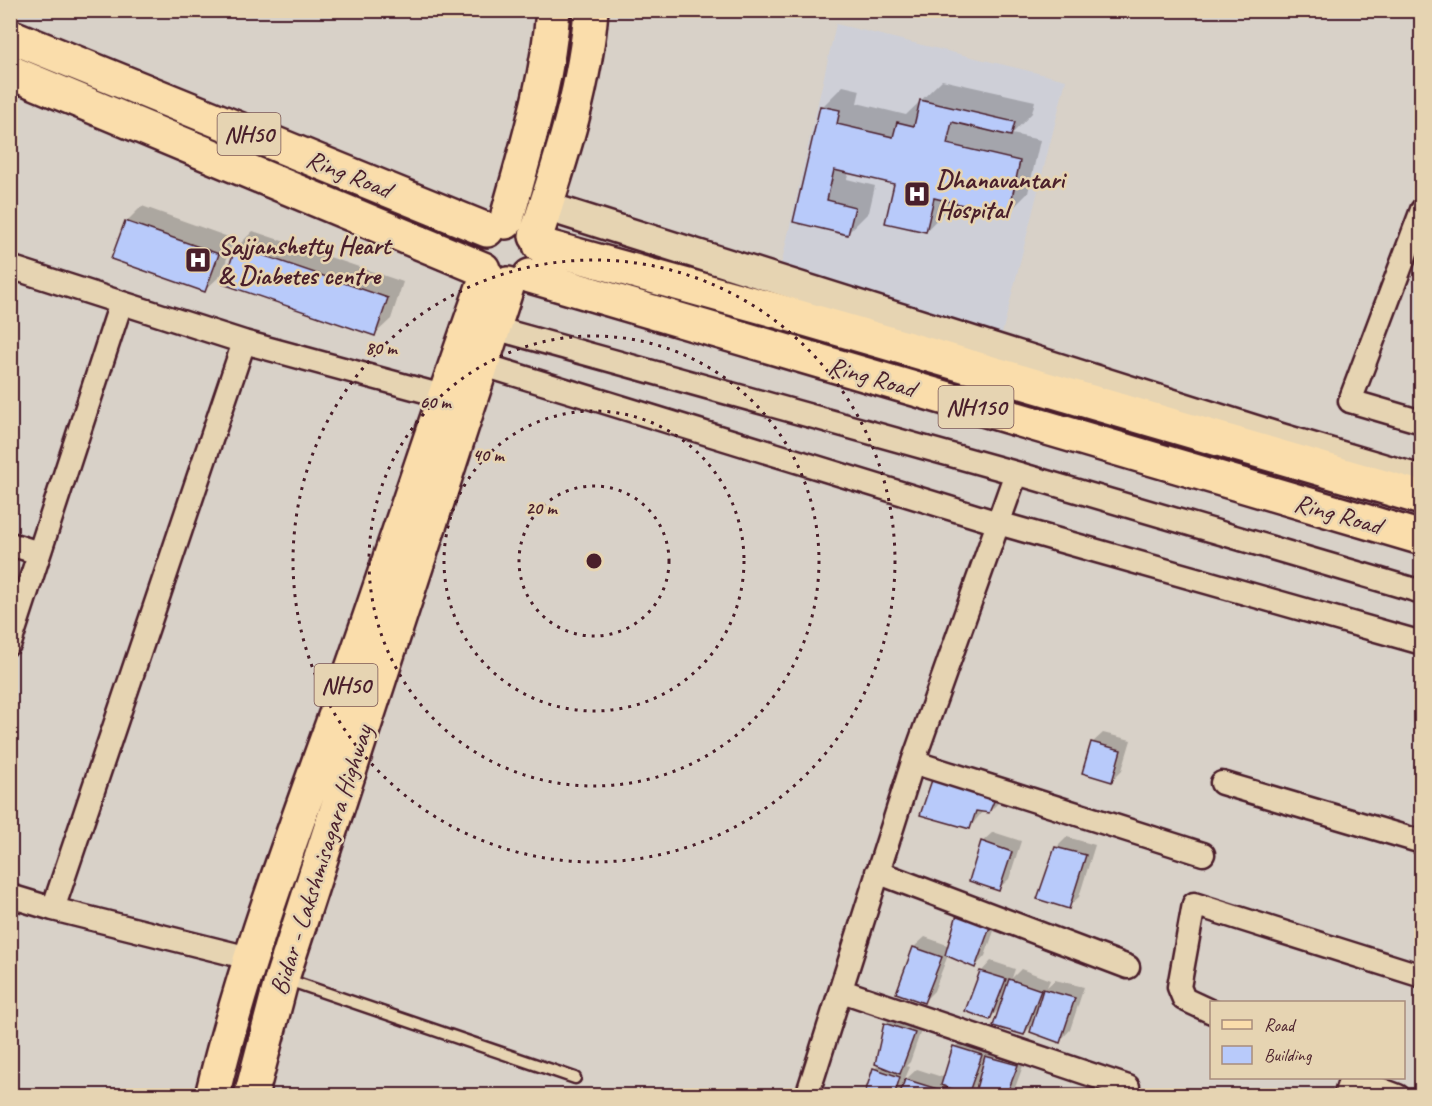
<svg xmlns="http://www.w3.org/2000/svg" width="1432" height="1106" font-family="Caveat,sans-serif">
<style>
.built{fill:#cecfd7}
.shadow{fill:#0003}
.building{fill:#b8cafa;stroke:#4a1f2b;stroke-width:1.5}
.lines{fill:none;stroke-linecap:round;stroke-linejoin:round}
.service-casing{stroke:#4a1f2b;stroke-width:15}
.minor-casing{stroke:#4a1f2b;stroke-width:27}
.tertiary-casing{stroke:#4a1f2b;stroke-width:33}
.primary-casing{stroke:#4a1f2b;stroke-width:38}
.trunk-casing{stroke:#4a1f2b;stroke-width:38}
.service{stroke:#e6d4b2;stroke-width:10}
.minor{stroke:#e6d4b2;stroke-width:22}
.tertiary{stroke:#e6d4b2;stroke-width:28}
.primary{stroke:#faddab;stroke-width:33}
.trunk{stroke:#faddab;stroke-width:33}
.ring{fill:none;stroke:#4a1f2b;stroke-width:3;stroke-dasharray:3 6}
.labels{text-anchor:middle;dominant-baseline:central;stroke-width:5;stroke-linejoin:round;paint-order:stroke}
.shield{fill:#e6d4b2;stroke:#795554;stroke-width:1.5}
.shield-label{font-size:24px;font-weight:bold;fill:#4a1f2b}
.street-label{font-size:26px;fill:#4a1f2b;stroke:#e6d4b2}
.poi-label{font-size:26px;font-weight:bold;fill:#4a1f2b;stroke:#e6d4b2;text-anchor:start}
.centre{fill:#4a1f2b;stroke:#e6d4b2;stroke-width:3}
.ring-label{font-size:18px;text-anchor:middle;font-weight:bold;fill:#4a1f2b;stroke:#e6d4b2;stroke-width:5;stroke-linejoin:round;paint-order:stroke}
</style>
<rect width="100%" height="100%" fill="#d8d1c8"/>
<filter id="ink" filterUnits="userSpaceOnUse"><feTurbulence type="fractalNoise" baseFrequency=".0167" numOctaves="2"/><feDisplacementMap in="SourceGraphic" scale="12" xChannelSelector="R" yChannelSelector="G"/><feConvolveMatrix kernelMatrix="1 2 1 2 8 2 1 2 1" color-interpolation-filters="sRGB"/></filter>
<g filter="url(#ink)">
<!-- built -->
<path class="built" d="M836,24L1066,80L992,373L771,309Z"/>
<!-- shadow -->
<path class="shadow" d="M942,80L1035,101L1032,113L1012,134L1040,140L1028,193L1007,214L949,200L946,210L926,231L896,183L849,172L847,179L875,186L869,212L848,233L795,220L822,107L843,86L860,90L857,103L906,115Z
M142,206L234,239L221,275L205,290L126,222Z
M253,231L403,282L391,319L375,334L237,247Z
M1103,733L1131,740L1122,770L1112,780L1092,743Z
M935,775L1000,801L989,812L983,811L970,827Z
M993,832L1021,841L1009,879L998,889L982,842Z
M1067,837L1095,845L1079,897L1068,907L1056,848Z
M958,915L999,917L985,956L975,967L948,955L934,991L924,1001L914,947L925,937L950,946Z
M991,961L1015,969L1012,978L1021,969L1050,980L1047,987L1055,980L1084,987L1070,1030L1060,1041L1034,1023L1024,1034L1000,1008L990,1018L981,972Z
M896,1013L924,1022L910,1062L906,1066L910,1067L904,1081L917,1069L945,1078L955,1047L965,1037L992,1044L988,1056L997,1046L1027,1055L1012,1096H975L979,1082L968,1093L944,1084L940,1096H865L875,1069L879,1064L885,1024Z"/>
<!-- building -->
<path class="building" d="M920,100L1015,122L1011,136L952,122L947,144L1020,161L1008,216L934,198L926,232L885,223L894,184L834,170L827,200L855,207L848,235L793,222L820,106L840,110L837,124L893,137L897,122L914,126Z
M125,221L219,254L205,292L111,259Z
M236,246L388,298L375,336L223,284Z
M1091,742L1121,750L1112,782L1082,773Z
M934,774L997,794L989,813L976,811L970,829L920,815Z
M981,841L1012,852L999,891L969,881Z
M1055,847L1086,855L1069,909L1037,899Z
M957,914L990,927L975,968L945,955Z
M913,947L942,957L924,1003L896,993Z
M980,971L1006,979L990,1020L965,1011Z
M1009,979L1041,990L1024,1035L993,1026Z
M1043,989L1075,998L1060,1043L1030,1032Z
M884,1023L915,1033L900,1074L875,1064Z
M953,1046L982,1055L968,1095L941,1085Z
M985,1056L1018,1065L1006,1096H974Z
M873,1068L900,1077L894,1096H864Z
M905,1079L937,1089L934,1096H899Z"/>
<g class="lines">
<defs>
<path id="service" d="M285,979L575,1078"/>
<path id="minor" d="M1422,210L1350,401L1422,422
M10,267L244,342L443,396
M494,328L1016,473L1422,592
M484,365L998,523L1422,643
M10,544L39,553
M10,643L121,303
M913,762L1203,854
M1222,783L1422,842
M877,872L1128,967
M10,896L53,909L249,958
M53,909L244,342
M842,991L1128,1087
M1212,1012L1184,999L1179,987L1194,904L1422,976
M807,1096L913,762L1016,473
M1345,1096L1351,1078L1398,1096"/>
<path id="tertiary" d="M545,206L1281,438L1422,480"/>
<path id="primary" d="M506,222C525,152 548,82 553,10
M536,236C560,162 585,89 591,10"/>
<path id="trunk" d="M10,36L487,230
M10,72L483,269
M540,245L771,309L1422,498
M530,276L1422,538
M212,1096C246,954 299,819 347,683C395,547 438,411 487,276
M251,1096L282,978L508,284"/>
</defs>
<!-- service casing -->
<use href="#service" class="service-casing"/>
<!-- minor casing -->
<use href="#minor" class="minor-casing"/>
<!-- tertiary casing -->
<use href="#tertiary" class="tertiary-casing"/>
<!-- primary casing -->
<use href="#primary" class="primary-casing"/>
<!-- trunk casing -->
<use href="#trunk" class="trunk-casing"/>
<!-- service -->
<use href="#service" class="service"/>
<!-- minor -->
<use href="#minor" class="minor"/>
<!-- tertiary -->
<use href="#tertiary" class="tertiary"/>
<!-- primary -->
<use href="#primary" class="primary"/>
<!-- trunk -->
<use href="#trunk" class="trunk"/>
</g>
</g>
<!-- distance rings -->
<g class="ring">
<circle cx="594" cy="561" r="75"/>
<circle cx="594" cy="561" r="150"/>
<circle cx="594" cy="561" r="225"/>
<circle cx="594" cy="561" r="301"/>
</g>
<!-- icons -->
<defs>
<symbol id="hospital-square" viewBox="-11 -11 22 22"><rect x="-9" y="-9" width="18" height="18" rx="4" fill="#4a1f2b" stroke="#e6d4b2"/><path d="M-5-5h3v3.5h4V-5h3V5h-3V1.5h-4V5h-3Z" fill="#fff"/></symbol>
</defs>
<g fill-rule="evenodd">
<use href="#hospital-square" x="902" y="179" width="30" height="30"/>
<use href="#hospital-square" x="183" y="245" width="30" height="30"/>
</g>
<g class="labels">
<!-- shield labels -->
<g class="shield">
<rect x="217.5" y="113" width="63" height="42" rx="4.5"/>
<rect x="938.5" y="386" width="75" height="42" rx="4.5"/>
<rect x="314.5" y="664" width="63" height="42" rx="4.5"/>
</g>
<g class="shield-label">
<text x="249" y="134">NH50</text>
<text x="976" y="407">NH150</text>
<text x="346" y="685">NH50</text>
</g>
<!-- street labels -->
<g class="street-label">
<text transform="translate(349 174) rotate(22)">Ring Road</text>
<text transform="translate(872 377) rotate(16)">Ring Road</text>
<text transform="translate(1338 514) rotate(16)">Ring Road</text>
<text transform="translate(321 860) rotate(-72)">Bidar - Lakshmisagara Highway</text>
</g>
<!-- poi labels -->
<g class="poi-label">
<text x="936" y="179">Dhanavantari<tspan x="936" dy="30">Hospital</tspan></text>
<text x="218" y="245">Sajjanshetty Heart<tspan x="218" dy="30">&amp; Diabetes centre</tspan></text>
</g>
</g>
<circle cx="594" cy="561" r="9" class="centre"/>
<g class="ring-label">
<text x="381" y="354">80 m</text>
<text x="435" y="408">60 m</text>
<text x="488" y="461">40 m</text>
<text x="541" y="514">20 m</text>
</g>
<!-- margin -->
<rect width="1432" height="1106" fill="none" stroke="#e6d4b2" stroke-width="36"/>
<rect x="18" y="18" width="1396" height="1070" fill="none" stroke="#4a1f2b" stroke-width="2" filter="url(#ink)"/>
<!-- legend -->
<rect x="1210" y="1001" width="195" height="78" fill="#e6d4b2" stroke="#a88c7c" stroke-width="1.5"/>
<rect x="1222" y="1020" width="30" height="9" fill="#faddab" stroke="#a88c7c" stroke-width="1.5"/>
<text x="1264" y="1031" font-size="18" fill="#4a1f2b">Road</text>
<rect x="1222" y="1046" width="30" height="18" fill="#b8cafa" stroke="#a88c7c" stroke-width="1.5"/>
<text x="1264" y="1061" font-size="18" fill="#4a1f2b">Building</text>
</svg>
